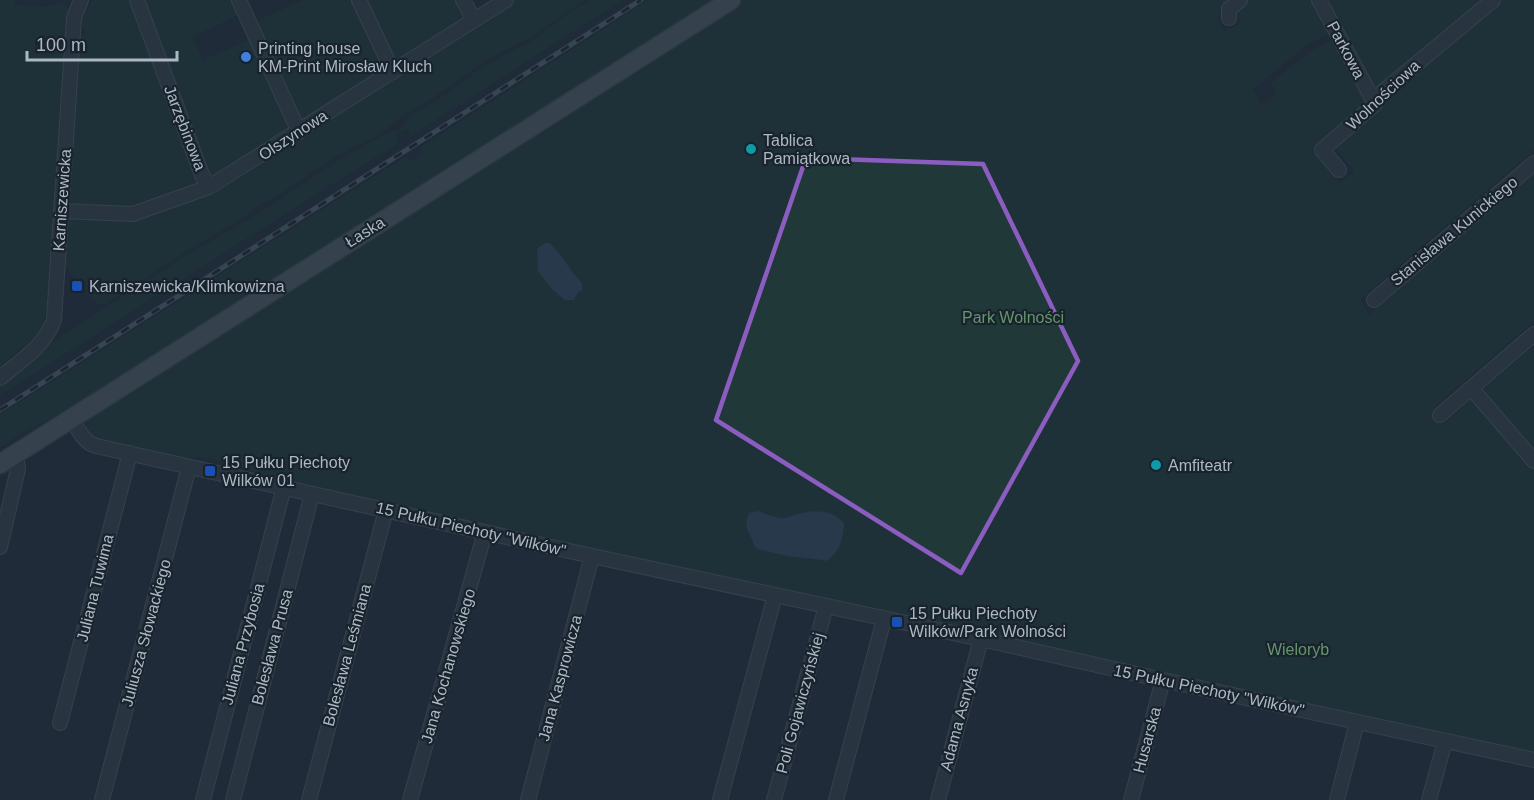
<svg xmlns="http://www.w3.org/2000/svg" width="1534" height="800" font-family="Helvetica,sans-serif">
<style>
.green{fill:#213839}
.water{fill:#324960}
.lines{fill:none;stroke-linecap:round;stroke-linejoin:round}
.minor-casing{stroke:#505b66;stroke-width:16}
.major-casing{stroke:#3c4752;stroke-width:21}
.minor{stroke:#333e48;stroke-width:14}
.major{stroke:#515d68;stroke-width:18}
.rail-casing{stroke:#556270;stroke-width:5}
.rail{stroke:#19232d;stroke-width:3;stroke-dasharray:9;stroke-linecap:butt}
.marked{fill:none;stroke:#8c5dc1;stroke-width:4.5;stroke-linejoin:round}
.shop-dot{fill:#3f7fe0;stroke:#19232d;stroke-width:2}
.culture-dot{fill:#0f9aa8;stroke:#19232d;stroke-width:2}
.transit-dot{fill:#1a4fb4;stroke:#19232d;stroke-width:2}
.labels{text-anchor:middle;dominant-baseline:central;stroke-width:4.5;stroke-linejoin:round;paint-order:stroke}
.poi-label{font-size:16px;fill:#adb8c5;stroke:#19232d;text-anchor:start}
.street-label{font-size:16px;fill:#adb8c5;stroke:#19232d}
.park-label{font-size:16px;fill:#64966c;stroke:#19232d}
</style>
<rect width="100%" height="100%" fill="#1f2c38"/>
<!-- green -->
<path class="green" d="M0,0H15V5L46,7L64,2L66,8H68L48,295L43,329L0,367Z
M93,0H130L198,185L128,209L69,207L80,36L86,34L82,25V22Z
M144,0H232L238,15L192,37L203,60L250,40L290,130L213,178L209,175L205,168Z
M303,0H352L383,70L302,122L295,109L255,22Z
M366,0H459L466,18L396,63Z
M516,0H584L529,38L506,49L479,65L434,97L400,117L387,129L378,135L336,156L281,193L264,202L233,224L201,242L104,304H99L88,293L92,289L80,277L77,279L65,267L69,216L101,218L102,220L113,221L115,219L191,200L215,191Z
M590,0H622L412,135L406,128L395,135L399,143L324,189L0,395V384L41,350L62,336L181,259L263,211L349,154L387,133L398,130L404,126L408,117L413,114L449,93L478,70L499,58L534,40L559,20Z
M649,0H718L99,394L96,392L65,411L22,433L0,447V415L407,156L410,161L415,160L423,154L420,148Z
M743,0H1236L1216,17L1224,32L1242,23L1234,10L1246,0H1313L1329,33L1306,45L1253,89L1262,106L1276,94L1271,83L1311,51L1333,40L1368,105L1313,152L1340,183L1355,171L1334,146L1502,0H1534V150L1360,299L1369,315L1534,174V321L1435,406C1432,413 1440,418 1445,423L1474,397L1534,466V755L278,481V478C254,473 232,463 208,458C197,456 186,459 175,456L174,459L95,441C81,429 85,419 98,408Z
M1329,0H1484L1378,89L1367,78L1329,1Z
M1534,346V453L1480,392Z"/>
<!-- water -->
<path class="water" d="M545,243H549C563,254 569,271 582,283V290L578,292L574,300H565L553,290L538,271L537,252L538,248Z
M758,511C767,514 777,519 786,518C787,517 795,515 795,515C814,509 831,509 844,523C843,539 840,551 827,561L823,560L787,556L758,549L754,546C751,531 742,531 749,513Z"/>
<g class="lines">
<defs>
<path id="minor" d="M137,0L202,175L209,187
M239,0L299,132
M359,0L393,72
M463,0L474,20
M1319,0L1373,100
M1229,18V9L1240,0
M1339,170L1322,150L1375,104L1373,100L1493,0
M61,211L133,214L209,187L506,0
M1374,300L1534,163
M0,378C20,361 45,346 54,320L73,33L74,18L81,0
M1471,388L1534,461
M1440,415L1534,334
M72,419C78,429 83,442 96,446L592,556L981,639L1163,680L1534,760
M0,547L18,469L16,454
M60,723L130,453
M102,800L189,467
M203,800L284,487
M233,800L312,494
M309,800L386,510
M410,800L485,532
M528,800L592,556
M720,800L775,595
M774,800L826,606
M836,800L884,619
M938,800L981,639
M1131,800L1163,680
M1337,800L1357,722
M1429,800L1445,741"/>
<path id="major" d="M0,464L731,0"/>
</defs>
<!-- minor casing -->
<use href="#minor" class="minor-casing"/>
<!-- major casing -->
<use href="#major" class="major-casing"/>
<!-- minor -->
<use href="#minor" class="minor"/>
<!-- major -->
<use href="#major" class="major"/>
<defs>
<path id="rail" d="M0,410L641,0"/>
</defs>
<!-- rail casing -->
<use href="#rail" class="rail-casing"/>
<!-- rail -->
<use href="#rail" class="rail"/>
</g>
<!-- marked area -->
<path d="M0 0H1534V800H0ZM806,158L983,164L1078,361L961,573L716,420Z" fill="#1f2c38" fill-opacity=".55" fill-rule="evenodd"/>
<path class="marked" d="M806,158L983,164L1078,361L961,573L716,420Z"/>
<!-- markers -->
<circle class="shop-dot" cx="246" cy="57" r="6"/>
<g class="culture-dot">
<circle cx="751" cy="149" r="6"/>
<circle cx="1156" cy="465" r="6"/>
</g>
<g class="transit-dot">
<rect x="71" y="280" width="12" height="12" rx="3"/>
<rect x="204" y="465" width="12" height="12" rx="3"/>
<rect x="891" y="616" width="12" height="12" rx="3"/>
</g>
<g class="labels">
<!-- poi labels -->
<g class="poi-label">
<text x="258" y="48">Printing house<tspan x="258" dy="18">KM-Print Mirosław Kluch</tspan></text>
<text x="763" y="140">Tablica<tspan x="763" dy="18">Pamiątkowa</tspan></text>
<text x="89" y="286">Karniszewicka/Klimkowizna</text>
<text x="222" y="462">15 Pułku Piechoty<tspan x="222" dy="18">Wilków 01</tspan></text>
<text x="1168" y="465">Amfiteatr</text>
<text x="909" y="613">15 Pułku Piechoty<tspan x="909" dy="18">Wilków/Park Wolności</tspan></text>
</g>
<!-- street labels -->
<g class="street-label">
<text transform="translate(1346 50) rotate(62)">Parkowa</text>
<text transform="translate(1383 95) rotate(-43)">Wolnościowa</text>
<text transform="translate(185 128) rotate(69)">Jarzębinowa</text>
<text transform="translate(293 135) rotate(-33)">Olszynowa</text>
<text transform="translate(62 200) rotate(-86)">Karniszewicka</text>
<text transform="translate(1454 231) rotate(-40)">Stanisława Kunickiego</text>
<text transform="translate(365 232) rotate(-32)">Łaska</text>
<text transform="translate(471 529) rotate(13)">15 Pułku Piechoty "Wilków"</text>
<text transform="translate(95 588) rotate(-76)">Juliana Tuwima</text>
<text transform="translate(146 633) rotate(-75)">Juliusza Słowackiego</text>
<text transform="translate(243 644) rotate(-75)">Juliana Przybosia</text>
<text transform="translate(272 647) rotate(-75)">Bolesława Prusa</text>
<text transform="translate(347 655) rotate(-75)">Bolesława Leśmiana</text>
<text transform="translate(448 666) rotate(-74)">Jana Kochanowskiego</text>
<text transform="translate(560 678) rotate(-75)">Jana Kasprowicza</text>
<text transform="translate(1209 690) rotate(12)">15 Pułku Piechoty "Wilków"</text>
<text transform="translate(800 703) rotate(-75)">Poli Gojawiczyńskiej</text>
<text transform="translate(959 719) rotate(-75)">Adama Asnyka</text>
<text transform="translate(1147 740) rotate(-75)">Husarska</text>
</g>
<!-- park labels -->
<g class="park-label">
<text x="1013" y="317">Park Wolności</text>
<text x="1298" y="649">Wieloryb</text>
</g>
</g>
<!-- scale -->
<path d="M27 51v9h150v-9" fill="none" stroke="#adb8c5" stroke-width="3"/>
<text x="36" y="51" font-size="18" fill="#adb8c5" stroke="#19232d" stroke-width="4.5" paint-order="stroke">100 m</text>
</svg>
